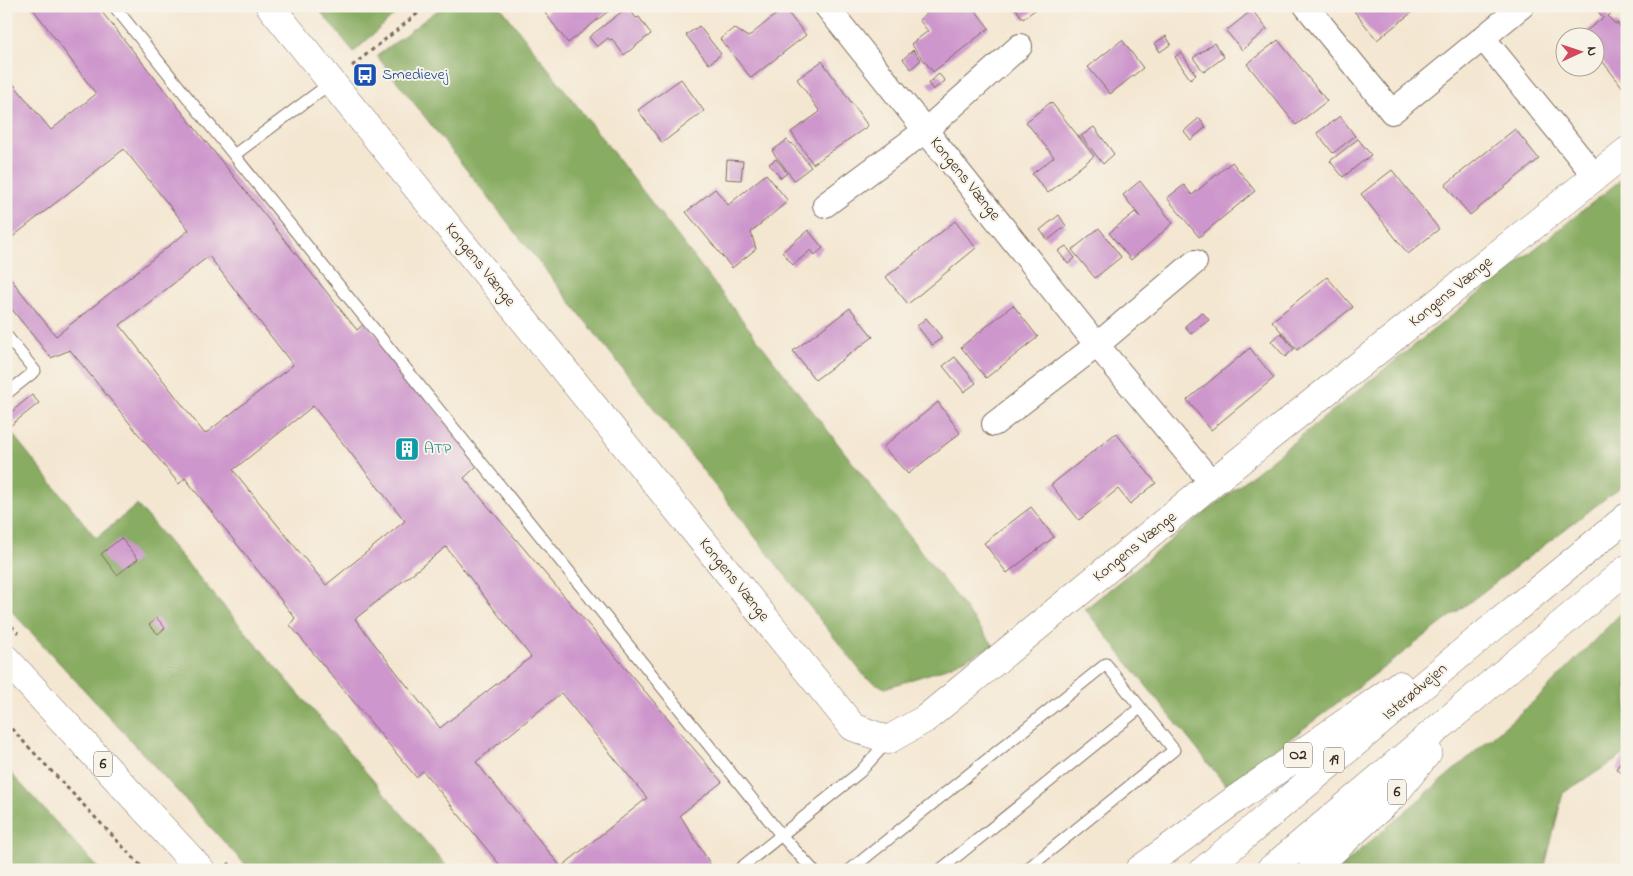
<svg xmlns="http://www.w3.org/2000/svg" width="1633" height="876" font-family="'Indie Flower',sans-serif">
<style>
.forest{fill:#88ac62;stroke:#626b40}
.building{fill:#cd96cc;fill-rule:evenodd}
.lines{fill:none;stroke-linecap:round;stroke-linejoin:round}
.service-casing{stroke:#7c6c5d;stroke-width:13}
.minor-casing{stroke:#7c6c5d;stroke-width:26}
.tertiary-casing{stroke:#7c6c5d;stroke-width:29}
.primary-casing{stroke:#7c6c5d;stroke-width:29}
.trunk-casing{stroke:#7c6c5d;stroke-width:29}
.path{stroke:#7c6c5d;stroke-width:3;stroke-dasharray:4 4;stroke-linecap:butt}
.service{stroke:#fff;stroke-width:11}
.minor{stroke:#fff;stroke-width:24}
.tertiary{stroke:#fff;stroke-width:28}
.primary{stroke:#fff;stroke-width:28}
.trunk{stroke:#fff;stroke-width:28}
.labels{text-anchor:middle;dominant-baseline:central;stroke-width:4;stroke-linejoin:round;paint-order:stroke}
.shield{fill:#f7f3e8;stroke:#73665b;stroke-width:1}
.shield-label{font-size:15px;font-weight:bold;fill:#3b2a1e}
.transit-label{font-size:16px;fill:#164399;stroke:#f7f3e8;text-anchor:start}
.street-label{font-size:16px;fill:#3b2a1e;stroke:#f7f3e8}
.culture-label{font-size:16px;fill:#0d838f;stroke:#f7f3e8;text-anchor:start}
</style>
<rect width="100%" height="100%" fill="#f7f3e8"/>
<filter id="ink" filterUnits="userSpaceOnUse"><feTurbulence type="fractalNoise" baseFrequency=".02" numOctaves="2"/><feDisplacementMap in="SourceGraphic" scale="10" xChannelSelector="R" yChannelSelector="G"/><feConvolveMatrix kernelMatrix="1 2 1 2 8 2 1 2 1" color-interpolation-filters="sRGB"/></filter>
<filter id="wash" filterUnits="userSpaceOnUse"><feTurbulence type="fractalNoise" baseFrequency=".0096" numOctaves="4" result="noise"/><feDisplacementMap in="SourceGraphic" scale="20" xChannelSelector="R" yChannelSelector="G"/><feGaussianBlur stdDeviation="1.12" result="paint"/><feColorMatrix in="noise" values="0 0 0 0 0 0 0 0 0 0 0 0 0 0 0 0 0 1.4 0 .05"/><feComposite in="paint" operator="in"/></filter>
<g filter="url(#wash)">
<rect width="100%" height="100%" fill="#f4e7d2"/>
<!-- forest -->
<path class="forest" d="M316,6H404L354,52Z
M443,6H500L994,646L938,671L885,688L866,678L377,56Z
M1627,175V482L1227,787L1085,609Z
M6,426L96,538L137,505L450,870H250L6,605Z
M1627,607V753L1563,793L1544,870H1337L1539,697Z
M6,768L100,870H6Z"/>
<g id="blocks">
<!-- building -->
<path class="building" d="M31,6H97L357,330L366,322L479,464L464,478L722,782L680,815L714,870H504L423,771L416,777L290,625L295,618L185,478L179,484L70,350L51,358L6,302V273L56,336L189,230L124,149L6,242V166L10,163L6,158V75L51,130L96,94ZM209,256L293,365L205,434L120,325ZM313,406L405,521L326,585L233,470ZM446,547L531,657L440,728L355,619ZM561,693L647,798L561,867L476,762Z
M553,6H615L568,43L545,13Z
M936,6H947L951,11L957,6H972L989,28L933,72L911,44L928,31L919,20Z
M1014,6H1040L1023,19Z
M1361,6H1420L1377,40L1354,11Z
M1594,6H1620L1608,16L1615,24L1617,23L1627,36V93L1596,53V38H1585L1582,34L1603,18Z
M628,7L636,18L639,17L651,34L624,55L612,39L610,40L608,38L597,47L589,37Z
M784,8L806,35L751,78L720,39L734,28L748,37Z
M1252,10L1267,29L1242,50L1226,31Z
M699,26L721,54L709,64L686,35Z
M1166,36L1171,44L1160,52L1155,43Z
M1122,40L1143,68L1110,94L1088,67Z
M1278,40L1327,101L1296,125L1247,64Z
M1214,43L1224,57L1204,72L1193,58Z
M913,50L921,60L911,69L903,59Z
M1181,52L1196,75L1190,79L1175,57Z
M822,61L868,126L813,164L791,132L820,112L797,79Z
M939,74L945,81L933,90L928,83Z
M681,79L704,111L662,143L638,110Z
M1051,102L1094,156L1048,193L1032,174L1054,157L1026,122Z
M1340,116L1355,136L1333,153L1317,133Z
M1199,118L1206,127L1191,140L1184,131Z
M1094,127L1114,154L1103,164L1081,136Z
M1515,129L1539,159L1470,215L1445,185Z
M1358,139L1371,155L1343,177L1330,161Z
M787,140L791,144L792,143L811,167L794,180L772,151Z
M776,159L787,173L781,178L769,164Z
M727,160L743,161L741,180L726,179Z
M1232,162L1255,191L1199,237L1167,198L1184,185L1192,195Z
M1392,170L1439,229L1408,254L1361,194Z
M766,174L788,201L751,232L756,249L732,268L686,212L715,189L728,205Z
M1140,181L1173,223L1131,260L1109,233L1135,212L1141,218L1123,195Z
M1059,215L1066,226L1048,240L1040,230Z
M955,221L976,248L908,304L886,277Z
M1099,228L1121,257L1095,278L1072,250Z
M808,230L823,248L815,255L811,250L793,265L782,252Z
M1066,246L1075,258L1068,264L1058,251Z
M1327,277L1353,307L1297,350L1272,321Z
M1013,305L1038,337L986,378L961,347Z
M850,308L873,337L815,380L793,351Z
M1202,312L1209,320L1191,334L1185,326Z
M926,318L942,338L932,345L917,326Z
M1281,333L1294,349L1285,357L1271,341Z
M1250,348L1274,378L1211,430L1187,400Z
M955,357L976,383L964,392L943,366Z
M32,395L39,403L6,429V416Z
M938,402L960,433L908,474L883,447Z
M1116,433L1156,483L1130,504L1118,489L1079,520L1051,485Z
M1031,507L1054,537L1007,573L984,543Z
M121,538L138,559L117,575L101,554Z
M157,618L165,628L158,634L149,625Z
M1624,757L1627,758V776L1616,769Z"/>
</g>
</g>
<g filter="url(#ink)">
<use href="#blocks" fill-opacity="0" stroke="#7c6c5d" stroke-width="1"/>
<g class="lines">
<defs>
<path id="service" d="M114,6L781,835L813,870
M234,155L332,82
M6,335L35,371L6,394
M738,870L860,772L888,741
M850,870L1106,664L1174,750L1026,870
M940,870L1140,708"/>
<path id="minor" d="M826,6L1097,345L1212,483
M1306,6L1392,112L1522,6
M1483,38L1595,176
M825,205L926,130L1020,46
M994,424L1097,345L1195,262"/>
<path id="tertiary" d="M270,6L853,727L888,740L925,719L1212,483L1627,151"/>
<path id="primary" d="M6,659L201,870"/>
<path id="trunk" d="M1139,870L1233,801L1399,685
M1204,870L1464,651L1627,517
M1270,870L1627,569
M1312,870L1393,796L1428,752"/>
</defs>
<!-- service casing -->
<use href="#service" class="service-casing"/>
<!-- minor casing -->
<use href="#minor" class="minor-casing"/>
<!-- tertiary casing -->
<use href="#tertiary" class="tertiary-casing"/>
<!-- primary casing -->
<use href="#primary" class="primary-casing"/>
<!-- trunk casing -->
<use href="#trunk" class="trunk-casing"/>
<!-- path -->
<path class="path" d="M352,66L427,6
M6,620L18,633
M6,723L145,870
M228,863L234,870"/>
<!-- service -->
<use href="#service" class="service"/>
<!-- minor -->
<use href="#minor" class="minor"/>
<!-- tertiary -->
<use href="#tertiary" class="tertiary"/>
<!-- primary -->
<use href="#primary" class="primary"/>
<!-- trunk -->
<use href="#trunk" class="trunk"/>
</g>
</g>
<!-- icons -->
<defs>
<symbol id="bus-square" viewBox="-11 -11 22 22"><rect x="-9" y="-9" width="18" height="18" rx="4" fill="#1a4fb4" stroke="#f7f3e8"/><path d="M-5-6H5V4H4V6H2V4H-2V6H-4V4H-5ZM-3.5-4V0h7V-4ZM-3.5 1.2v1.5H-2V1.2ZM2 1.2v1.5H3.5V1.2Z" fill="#fff"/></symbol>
<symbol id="building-square" viewBox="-11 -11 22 22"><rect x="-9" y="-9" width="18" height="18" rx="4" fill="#0f9aa8" stroke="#f7f3e8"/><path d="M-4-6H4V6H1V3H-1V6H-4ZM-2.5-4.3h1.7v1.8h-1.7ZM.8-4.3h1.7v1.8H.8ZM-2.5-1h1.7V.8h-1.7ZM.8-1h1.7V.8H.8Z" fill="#fff"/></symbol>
</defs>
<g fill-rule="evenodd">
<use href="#bus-square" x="351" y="61" width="28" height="28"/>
<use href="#building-square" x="393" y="435" width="28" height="28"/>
</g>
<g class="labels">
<!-- shield labels -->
<g class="shield">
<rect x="1284" y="742.5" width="28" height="25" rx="4"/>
<rect x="1324" y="747.5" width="20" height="25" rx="4"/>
<rect x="94" y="751.5" width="18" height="25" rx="4"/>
<rect x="1388" y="779.5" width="18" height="25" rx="4"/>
</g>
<g class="shield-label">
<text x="1298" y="755">O2</text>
<text x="1334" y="760">19</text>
<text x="103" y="764">6</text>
<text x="1397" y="792">6</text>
</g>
<!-- transit labels -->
<g class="transit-label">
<text x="382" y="75">Smedievej</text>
</g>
<!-- street labels -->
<g class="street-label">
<text transform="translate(965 179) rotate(51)">Kongens Vænge</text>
<text transform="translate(480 265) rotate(51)">Kongens Vænge</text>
<text transform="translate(1451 292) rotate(-39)">Kongens Vænge</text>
<text transform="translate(1135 547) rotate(-39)">Kongens Vænge</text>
<text transform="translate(734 580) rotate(51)">Kongens Vænge</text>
<text transform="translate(1415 692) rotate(-40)">Isterødvejen</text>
</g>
<!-- culture labels -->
<g class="culture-label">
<text x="424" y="449">ATP</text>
</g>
</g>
<!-- margin -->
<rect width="1633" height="876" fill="none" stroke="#f7f3e8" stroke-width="25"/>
<!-- north arrow -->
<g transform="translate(1580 52) rotate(87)"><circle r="24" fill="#f7f3e8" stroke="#aca397"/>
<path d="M0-4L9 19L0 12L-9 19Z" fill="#d1495b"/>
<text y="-8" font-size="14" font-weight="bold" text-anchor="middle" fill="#3b2a1e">N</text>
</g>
</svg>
